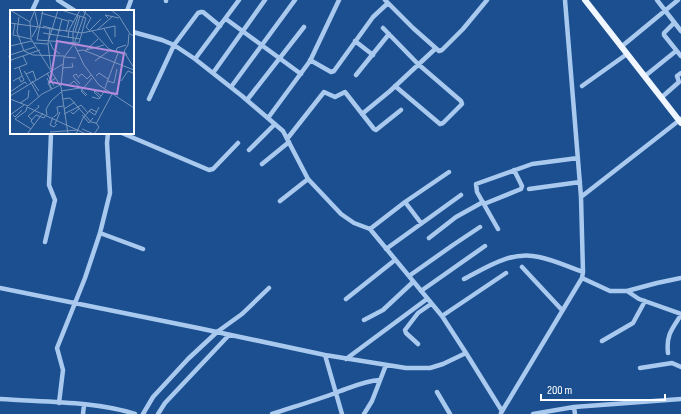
<svg xmlns="http://www.w3.org/2000/svg" width="681" height="414" font-family="'Sofia Sans Condensed',sans-serif">
<style>
.lines{fill:none;stroke-linecap:round;stroke-linejoin:round}
.minor{stroke:#a9c9ee;stroke-width:4.5}
.major{stroke:#f0f6ff;stroke-width:6}
.inset-road{fill:none;stroke:#7695bc;stroke-width:1}
.view{fill:#b68bdc;fill-opacity:0.15;stroke:#b68bdc;stroke-width:2}
.inset-edge{fill:none;stroke:#fff;stroke-width:2}
</style>
<rect width="100%" height="100%" fill="#1b4f8f"/>
<g class="lines">
<!-- minor -->
<path class="minor" d="M58,0L75,11
M385,0L413,28L439,51L442,50L463,29L487,0
M657,0L681,31
M166,1V0
M32,11L37,0
M127,11L131,0
M226,19L301,74
M674,23L664,33V35L681,56
M383,28L418,64L461,101L462,104L443,123L440,124L395,86
M133,32L162,40L174,45L195,59L242,96L283,131L308,179L341,214L354,223L370,229L442,316L466,353L502,411
M355,41L373,55
M621,47L678,0
M11,57V56
M195,59L239,0
M310,60L331,72L334,71L373,17L388,3
M213,73L265,0
M356,75L389,34
M645,76L676,51
M582,86L627,54
M231,87L295,0
M662,97L679,82L677,76L681,73
M149,99L174,45L198,13L201,12H203L220,26
M247,100L304,27
M362,114L390,91L435,49
M268,118L310,61L339,0
M122,133L209,170L213,169L238,143
M287,139L324,92L335,97L345,92L374,129L376,130L401,110
M249,150L275,124
M262,164L289,142
M529,189L580,182
M581,197L681,119
M280,201L308,179
M405,202L421,223
M484,204L521,189L522,186L514,170
M370,229L405,202L449,172
M498,229L477,192L476,184L532,164L578,158
M100,233L143,249
M429,238L456,217L483,202
M45,242L55,200L49,185L51,133
M386,249L461,195
M522,267L562,310
M409,276L453,245L480,227
M582,278L610,291H627L657,283L681,278
M464,279C487,267 512,250 539,257C554,260 569,267 583,272
M0,288L198,328L325,355L406,368H430L443,364L466,353
M421,291L485,246
M627,291L639,299L681,314
M346,299L395,260
M442,316L506,273
M364,320L383,310L413,282
M602,341L633,323L645,301
M418,344L406,333L405,330L418,313L431,304
M668,353C666,335 672,329 681,315
M325,355L342,414
M346,359L427,299
M640,368L672,363L681,367
M437,392L450,414
M0,399C42,402 96,401 135,414
M59,403L63,370L57,348L85,278L100,233L110,193L107,143L108,133
M574,407L575,414
M501,413L582,278L583,272L581,197L565,0
M83,414L84,405
M143,414L153,397L188,359L217,332L242,314L269,288
M158,414L165,403L229,335
M272,414C293,407 314,401 335,393C350,388 363,381 380,380
M364,414L372,401L386,365
M533,414L574,407L681,399"/>
<!-- major -->
<path class="major" d="M585,0L681,123"/>
</g>
<!-- overview -->
<g transform="translate(10 10)">
<rect width="124" height="124" fill="#1b4f8f"/>
<path class="inset-road" d="M0,0L20,12M25,0L20,12L21,29L51,77L58,124M33,0L27,30L69,33L76,8L51,0M72,0L81,8L76,17L79,20M101,0L109,6L120,24L124,26M31,3L58,11M9,7L7,22L14,41L23,45L54,46M98,8L95,5L109,8M0,13L72,23L105,16V27M5,13L3,25L21,29M33,16L51,21M40,19L38,34L41,59M88,19L103,6M94,19L103,34M79,21L91,9M82,21L99,39L116,45L124,58M56,22L59,10L64,12M65,22L70,6M33,23L70,29M22,27L28,16L25,2M58,28L59,20L70,0M39,29L48,0M40,32L43,39L50,44M46,32L52,9M24,33L38,34M63,33V21L68,6M64,34L74,55L89,75L124,98M0,36L22,31M76,40L94,35M67,41L73,40L124,60M75,41L88,29M106,42L107,38L116,35M0,45L25,37M117,45L114,41L118,35L119,24M54,47L66,48M85,51L100,40M0,56L1,50L30,40M52,58L63,57L62,53M4,59L17,54L13,46M14,61L16,64L23,61L26,70M37,63L44,76M16,64L29,87M69,66L72,64L77,69L81,65M86,66L89,63L98,69M9,68L11,72L14,70L12,66M37,68L42,79M69,68L66,64L63,66L70,74M3,71L12,66L9,57M22,71L29,81M98,71L104,73L107,59M111,71L118,61L123,63M51,76L54,47L64,34L76,0M58,76L64,71L77,85M95,78L108,43M41,79L38,73L46,68M51,81L70,78M0,82L15,72L17,74M0,86L53,54M76,86L71,81L82,68M82,87L89,89L96,79M90,88L84,82L85,81L91,86M0,89L18,96M53,89L60,88L81,112L86,113L89,117L84,124M10,93L18,88L19,80M18,96L32,84L50,75M68,97L71,95L78,103M54,99L65,92M79,101L85,105L89,97M61,102L63,104L70,98M54,104L68,97M0,105L14,95M3,105L5,107L12,100M37,105L36,99L41,91L51,82M72,105L79,113L83,108M43,107L40,115L44,117L47,114M44,107L48,103L47,97L53,96M22,110L18,106L29,97L28,95M45,114L50,102M86,114L102,84M24,115L21,111L26,105L34,108L36,105M21,119L5,109L16,101L17,97L76,124M72,119L84,124M40,122L68,120M17,124L33,103M66,124L73,108L81,99L87,102"/>
<path class="view" d="M47,31L114,43L107,84L40,72Z"/>
<rect width="124" height="124" class="inset-edge"/>
</g>
<!-- scale -->
<path d="M541 394v6h124v-6" fill="none" stroke="#ffffff" stroke-width="2"/>
<text x="547" y="394" font-size="12" fill="#ffffff" stroke="#1b4f8f" stroke-width="3" paint-order="stroke">200 m</text>
</svg>
